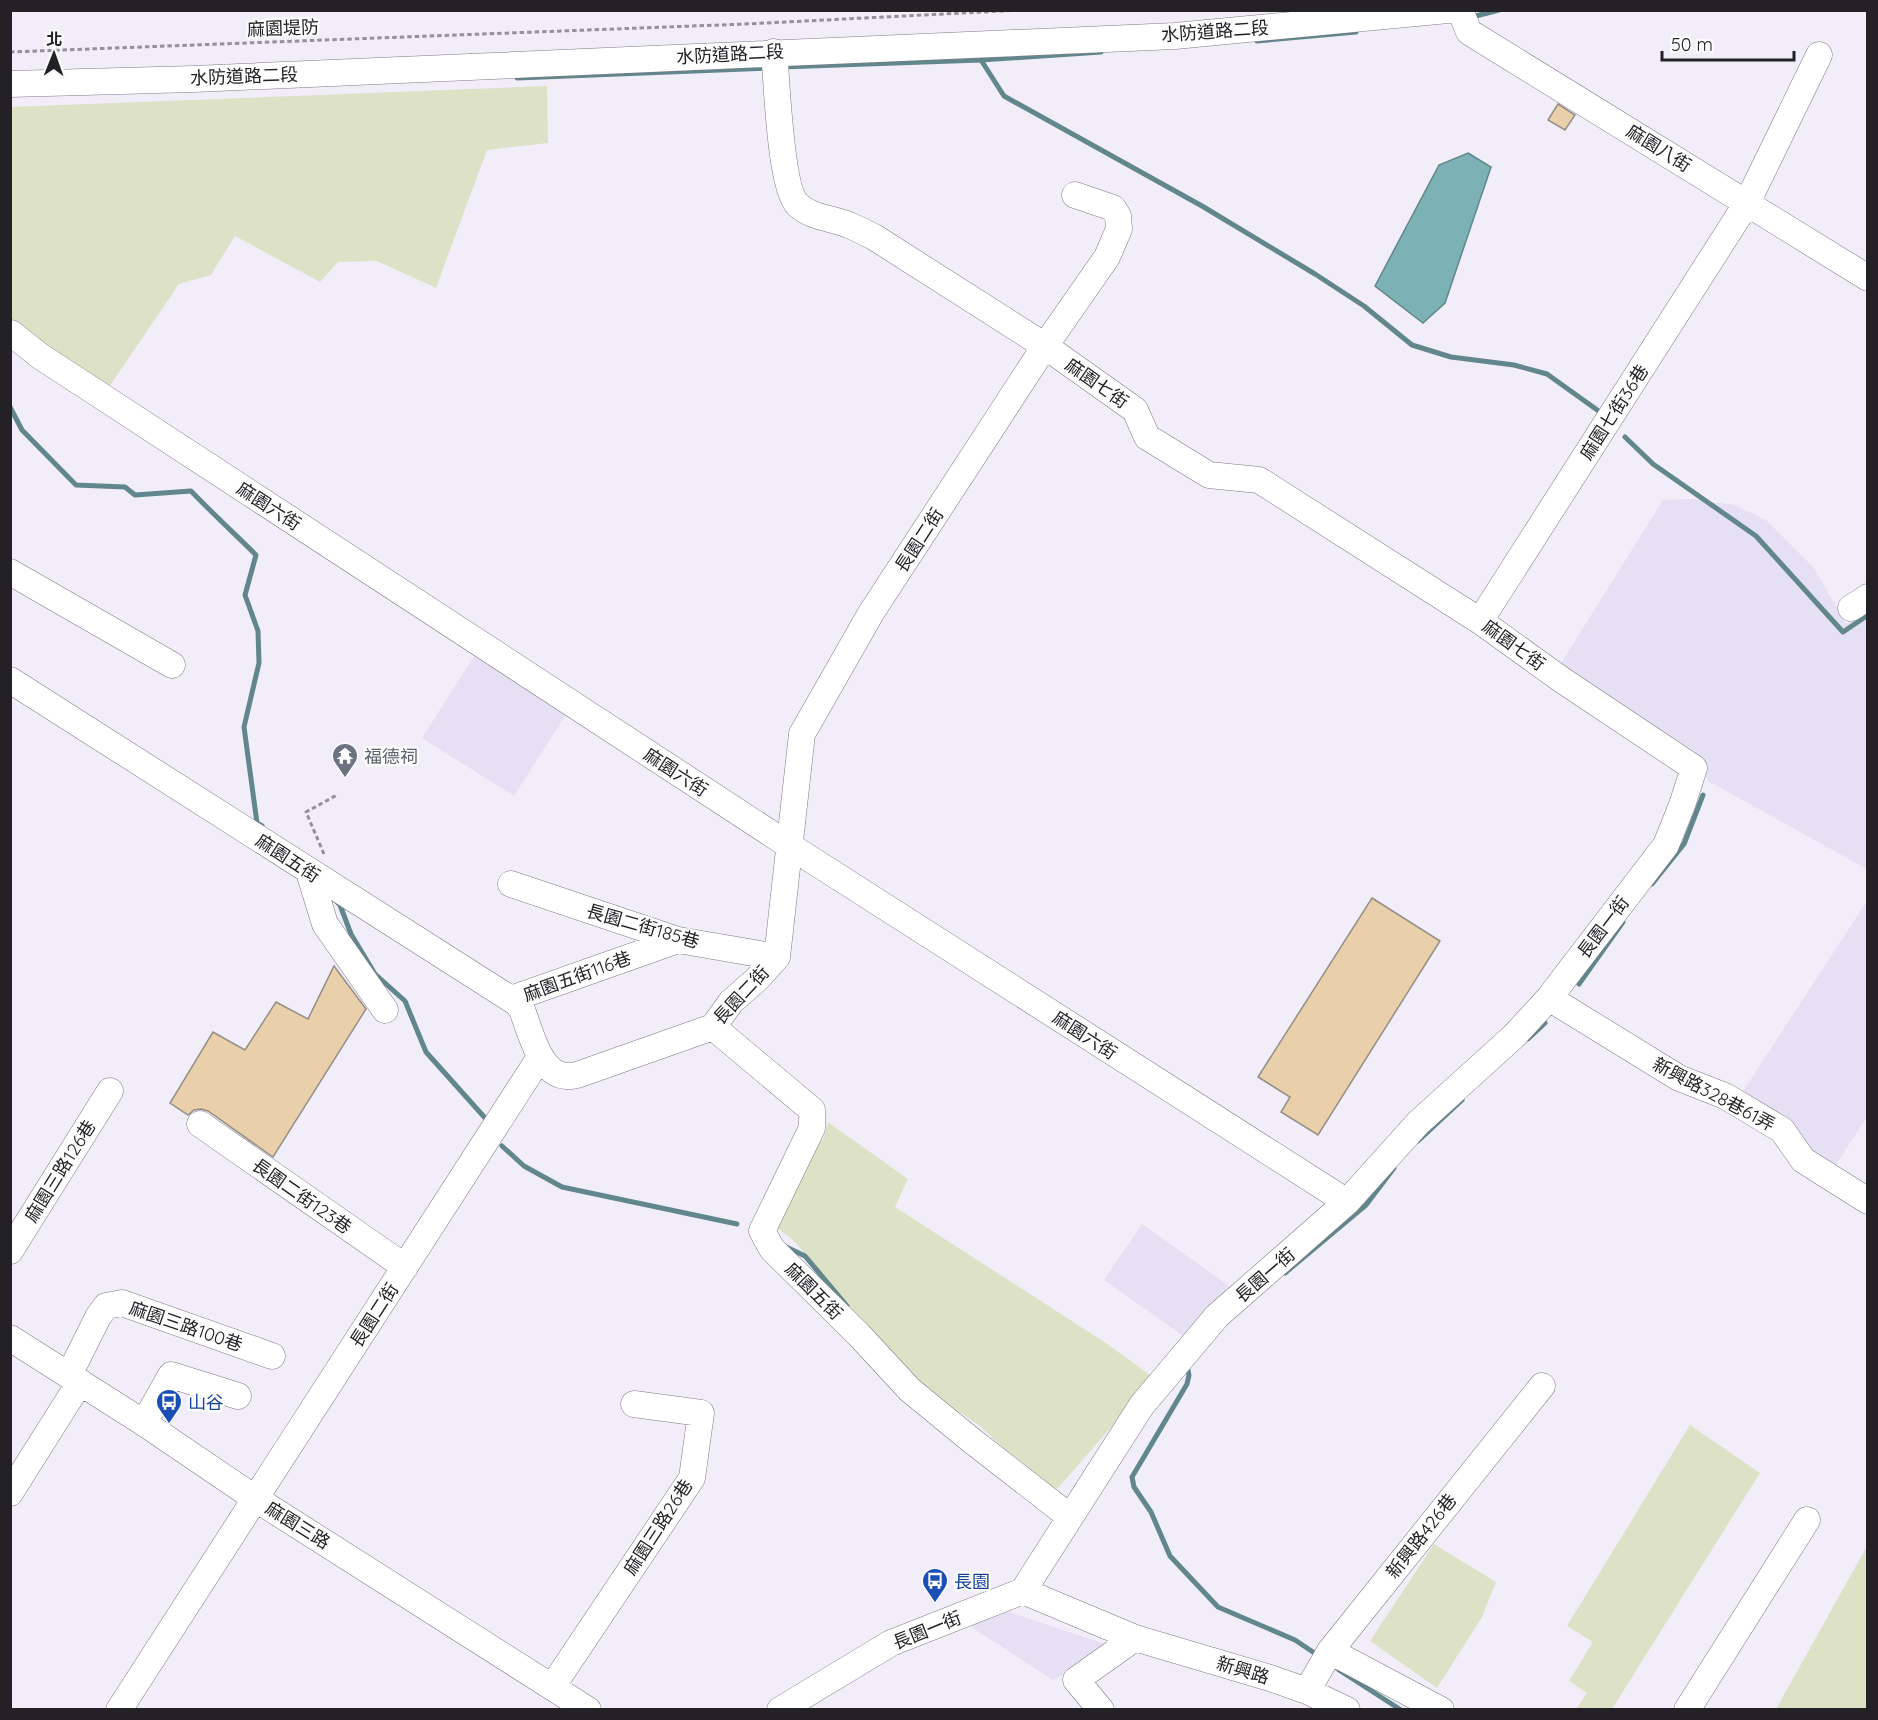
<svg xmlns="http://www.w3.org/2000/svg" width="1878" height="1720" font-family="Quicksand,'Noto Sans TC',sans-serif">
<style>
.built{fill:#e5e0f3}
.green{fill:#dde2c7}
.water{fill:#7cb1b6;stroke:#61868b;stroke-width:1.5}
.lines{fill:none;stroke-linecap:round;stroke-linejoin:round}
.stream{stroke:#61868b;stroke-width:5}
.building{fill:#e9cfaa;stroke:#958e85;stroke-width:1.5}
.minor-casing{stroke:#7d7a84;stroke-width:27}
.path{stroke:#94919a;stroke-width:3;stroke-dasharray:4.5 3;stroke-linecap:butt}
.minor{stroke:#fff;stroke-width:26}
.labels{text-anchor:middle;dominant-baseline:central;stroke-width:4.5;stroke-linejoin:round;paint-order:stroke}
.street-label{font-size:18px;fill:#232126;stroke:#fdfdfd}
.worship-label{font-size:18px;fill:#5b616d;stroke:#fdfdfd;text-anchor:start}
.transit-label{font-size:18px;fill:#164399;stroke:#fdfdfd;text-anchor:start}
</style>
<rect width="100%" height="100%" fill="#f1eefa"/>
<!-- built -->
<path class="built" d="M1692,499L1734,505L1766,520L1814,568L1846,624L1867,611V869L1708,781L1695,751L1558,668L1663,500Z
M478,650L570,708L514,796L422,738Z
M1867,901V1117L1833,1169L1734,1105Z
M1142,1224L1242,1295L1189,1340L1104,1280Z
M1000,1609L1117,1648L1053,1680L968,1625Z"/>
<!-- green -->
<path class="green" d="M547,86L548,143L487,150L436,288L377,261L338,262L320,282L235,236L211,275L179,284L105,393L11,329L10,107Z
M828,1122L908,1179L895,1207L1106,1343L1154,1378L1059,1487L1049,1491L980,1426L911,1379L795,1242L769,1221L824,1137Z
M1690,1425L1760,1473L1612,1709H1576L1587,1693L1569,1681L1593,1642L1567,1626Z
M1434,1544L1496,1582L1482,1617L1437,1688L1370,1641Z
M1867,1546V1709H1776Z"/>
<!-- water -->
<path class="water" d="M1468,153L1491,167L1445,303L1423,323L1375,286L1439,165Z"/>
<g class="lines">
<!-- stream -->
<path class="stream" d="M1472,17L1499,10
M1257,41L1356,32
M981,60L1004,96L1202,206L1315,274L1364,306L1412,345L1451,357L1514,365L1547,374L1600,412
M781,67L981,60L1101,52
M517,78L769,68
M10,407L22,430L76,485L125,487L135,495L191,491C212,513 234,533 256,555L245,595L258,631L259,663L244,727L257,823L262,826
M1625,437L1653,464L1756,536L1843,632L1868,615
M1652,884L1684,844L1703,795
M336,901L340,905L351,934L375,974L405,1001L426,1052L486,1119
M1579,984L1623,922
M1528,1039L1545,1023
M1418,1141L1462,1100
M502,1146L524,1166L562,1187L737,1224
M784,1246L805,1256L847,1306
M1285,1273L1366,1205L1394,1168
M1187,1366L1189,1375L1187,1384L1132,1477L1134,1487L1151,1512L1170,1556L1218,1607L1295,1640L1313,1652
M1339,1670L1401,1710"/>
</g>
<!-- building -->
<path class="building" d="M1558,104L1575,115L1565,130L1548,120Z
M1372,898L1440,941L1318,1135L1281,1112L1290,1097L1258,1077Z
M334,966L366,1009L273,1157L208,1111L201,1109L194,1110L188,1115L170,1103L213,1032L245,1050L276,1002L308,1019Z"/>
<g class="lines">
<defs>
<path id="minor" d="M1460,10L1469,32L1868,278
M774,52C777,80 780,189 798,205C812,218 832,218 849,225C858,229 866,233 874,237L1045,346L1135,410L1147,437L1209,475L1259,480L1480,621L1562,680L1694,768L1682,805L1666,845L1549,998L1514,1036L1418,1123L1347,1202L1217,1316L1142,1405L1023,1591L891,1643L780,1710
M10,84L194,79L1175,36L1448,10
M11,333L40,356L790,846L1347,1202
M10,572L172,665
M1851,608L1868,597
M1480,621L1747,203L1819,55
M10,680L517,1003L522,1010C532,1035 541,1084 577,1075L713,1027L731,1002L757,979L777,957L802,734L871,613L1045,346L1107,257L1119,229L1118,216L1113,208L1075,195
M309,872L325,924L385,1010
M511,884L678,940L777,957
M1549,998L1679,1078L1725,1096L1782,1130L1803,1160L1868,1201
M511,999L678,940
M713,1027L812,1110V1128L762,1231L772,1249L859,1335L910,1390L971,1440L1070,1517
M200,1124L405,1267
M10,1251L110,1091
M10,1338L144,1423L256,1499L588,1710
M69,1375L98,1317L106,1306L122,1303L272,1356
M144,1423L171,1375L238,1396
M10,1493L80,1382
M1023,1591L1135,1638L1270,1678L1307,1691L1347,1710
M1330,1651L1441,1710
M552,1687L692,1478L701,1413L634,1404
M1307,1691L1330,1651L1542,1386
M119,1710L540,1057
M1101,1710L1076,1680L1135,1638
M1687,1710L1807,1520"/>
</defs>
<!-- minor casing -->
<use href="#minor" class="minor-casing"/>
<!-- path -->
<path class="path" d="M10,52L745,24L1023,10
M324,854L306,812L337,795"/>
<!-- minor -->
<use href="#minor" class="minor"/>
</g>
<!-- icons -->
<defs>
<symbol id="temple-pin" viewBox="-11 -11 22 30"><path d="M0 17L-7.5 6A9.5 9.5 0 1 1 7.5 6Z" fill="#6b7280" stroke="#fdfdfd"/><path d="M0-6L5-2H3V0L6.5 2.5H4V6H1.5V3h-3V6H-4V2.5H-6.5L-3 0V-2H-5Z" fill="#fff"/></symbol>
<symbol id="bus-pin" viewBox="-11 -11 22 30"><path d="M0 17L-7.5 6A9.5 9.5 0 1 1 7.5 6Z" fill="#1a4fb4" stroke="#fdfdfd"/><path d="M-5-6H5V4H4V6H2V4H-2V6H-4V4H-5ZM-3.5-4V0h7V-4ZM-3.5 1.2v1.5H-2V1.2ZM2 1.2v1.5H3.5V1.2Z" fill="#fff"/></symbol>
</defs>
<g fill-rule="evenodd">
<use href="#temple-pin" x="330" y="741" width="30" height="40"/>
<use href="#bus-pin" x="154" y="1387" width="30" height="40"/>
<use href="#bus-pin" x="920" y="1566" width="30" height="40"/>
</g>
<g class="labels">
<!-- street labels -->
<g class="street-label">
<text transform="translate(283 28) rotate(-2)">麻園堤防</text>
<text transform="translate(1215 31) rotate(-4)">水防道路二段</text>
<text transform="translate(730 54) rotate(-3)">水防道路二段</text>
<text transform="translate(244 76) rotate(-2)">水防道路二段</text>
<text transform="translate(1659 148) rotate(32)">麻園八街</text>
<text transform="translate(1097 383) rotate(35)">麻園七街</text>
<text transform="translate(1614 412) rotate(-57)">麻園七街36巷</text>
<text transform="translate(269 506) rotate(33)">麻園六街</text>
<text transform="translate(919 540) rotate(-57)">長園二街</text>
<text transform="translate(1514 645) rotate(36)">麻園七街</text>
<text transform="translate(676 772) rotate(33)">麻園六街</text>
<text transform="translate(288 858) rotate(33)">麻園五街</text>
<text transform="translate(643 926) rotate(16)">長園二街185巷</text>
<text transform="translate(1603 927) rotate(-53)">長園一街</text>
<text transform="translate(577 976) rotate(-20)">麻園五街116巷</text>
<text transform="translate(741 995) rotate(-47)">長園二街</text>
<text transform="translate(1085 1035) rotate(33)">麻園六街</text>
<text transform="translate(1714 1094) rotate(28)">新興路328巷61弄</text>
<text transform="translate(60 1171) rotate(-58)">麻園三路126巷</text>
<text transform="translate(302 1196) rotate(35)">長園二街123巷</text>
<text transform="translate(1265 1275) rotate(-41)">長園一街</text>
<text transform="translate(814 1291) rotate(45)">麻園五街</text>
<text transform="translate(374 1315) rotate(-57)">長園二街</text>
<text transform="translate(186 1326) rotate(19)">麻園三路100巷</text>
<text transform="translate(298 1525) rotate(32)">麻園三路</text>
<text transform="translate(658 1527) rotate(-57)">麻園三路26巷</text>
<text transform="translate(1421 1536) rotate(-52)">新興路426巷</text>
<text transform="translate(927 1630) rotate(-22)">長園一街</text>
<text transform="translate(1243 1670) rotate(17)">新興路</text>
</g>
<!-- worship labels -->
<g class="worship-label">
<text x="364" y="756">福德祠</text>
</g>
<!-- transit labels -->
<g class="transit-label">
<text x="188" y="1402">山谷</text>
<text x="954" y="1581">長園</text>
</g>
</g>
<!-- border -->
<rect width="1878" height="1720" fill="none" stroke="#232126" stroke-width="24"/>
<!-- north arrow -->
<g transform="translate(54 54) rotate(1)" stroke="#fdfdfd" stroke-width="4.5" paint-order="stroke">
<path d="M0-4.5L10 22L0 15L-10 22Z" fill="#232126"/>
<text y="-9" font-size="16" font-weight="bold" text-anchor="middle" fill="#232126">北</text>
</g>
<!-- scale -->
<path d="M1662 51v9h132v-9" fill="none" stroke="#232126" stroke-width="3"/>
<text x="1671" y="51" font-size="18" fill="#232126" stroke="#fdfdfd" stroke-width="4.5" paint-order="stroke">50 m</text>
</svg>
